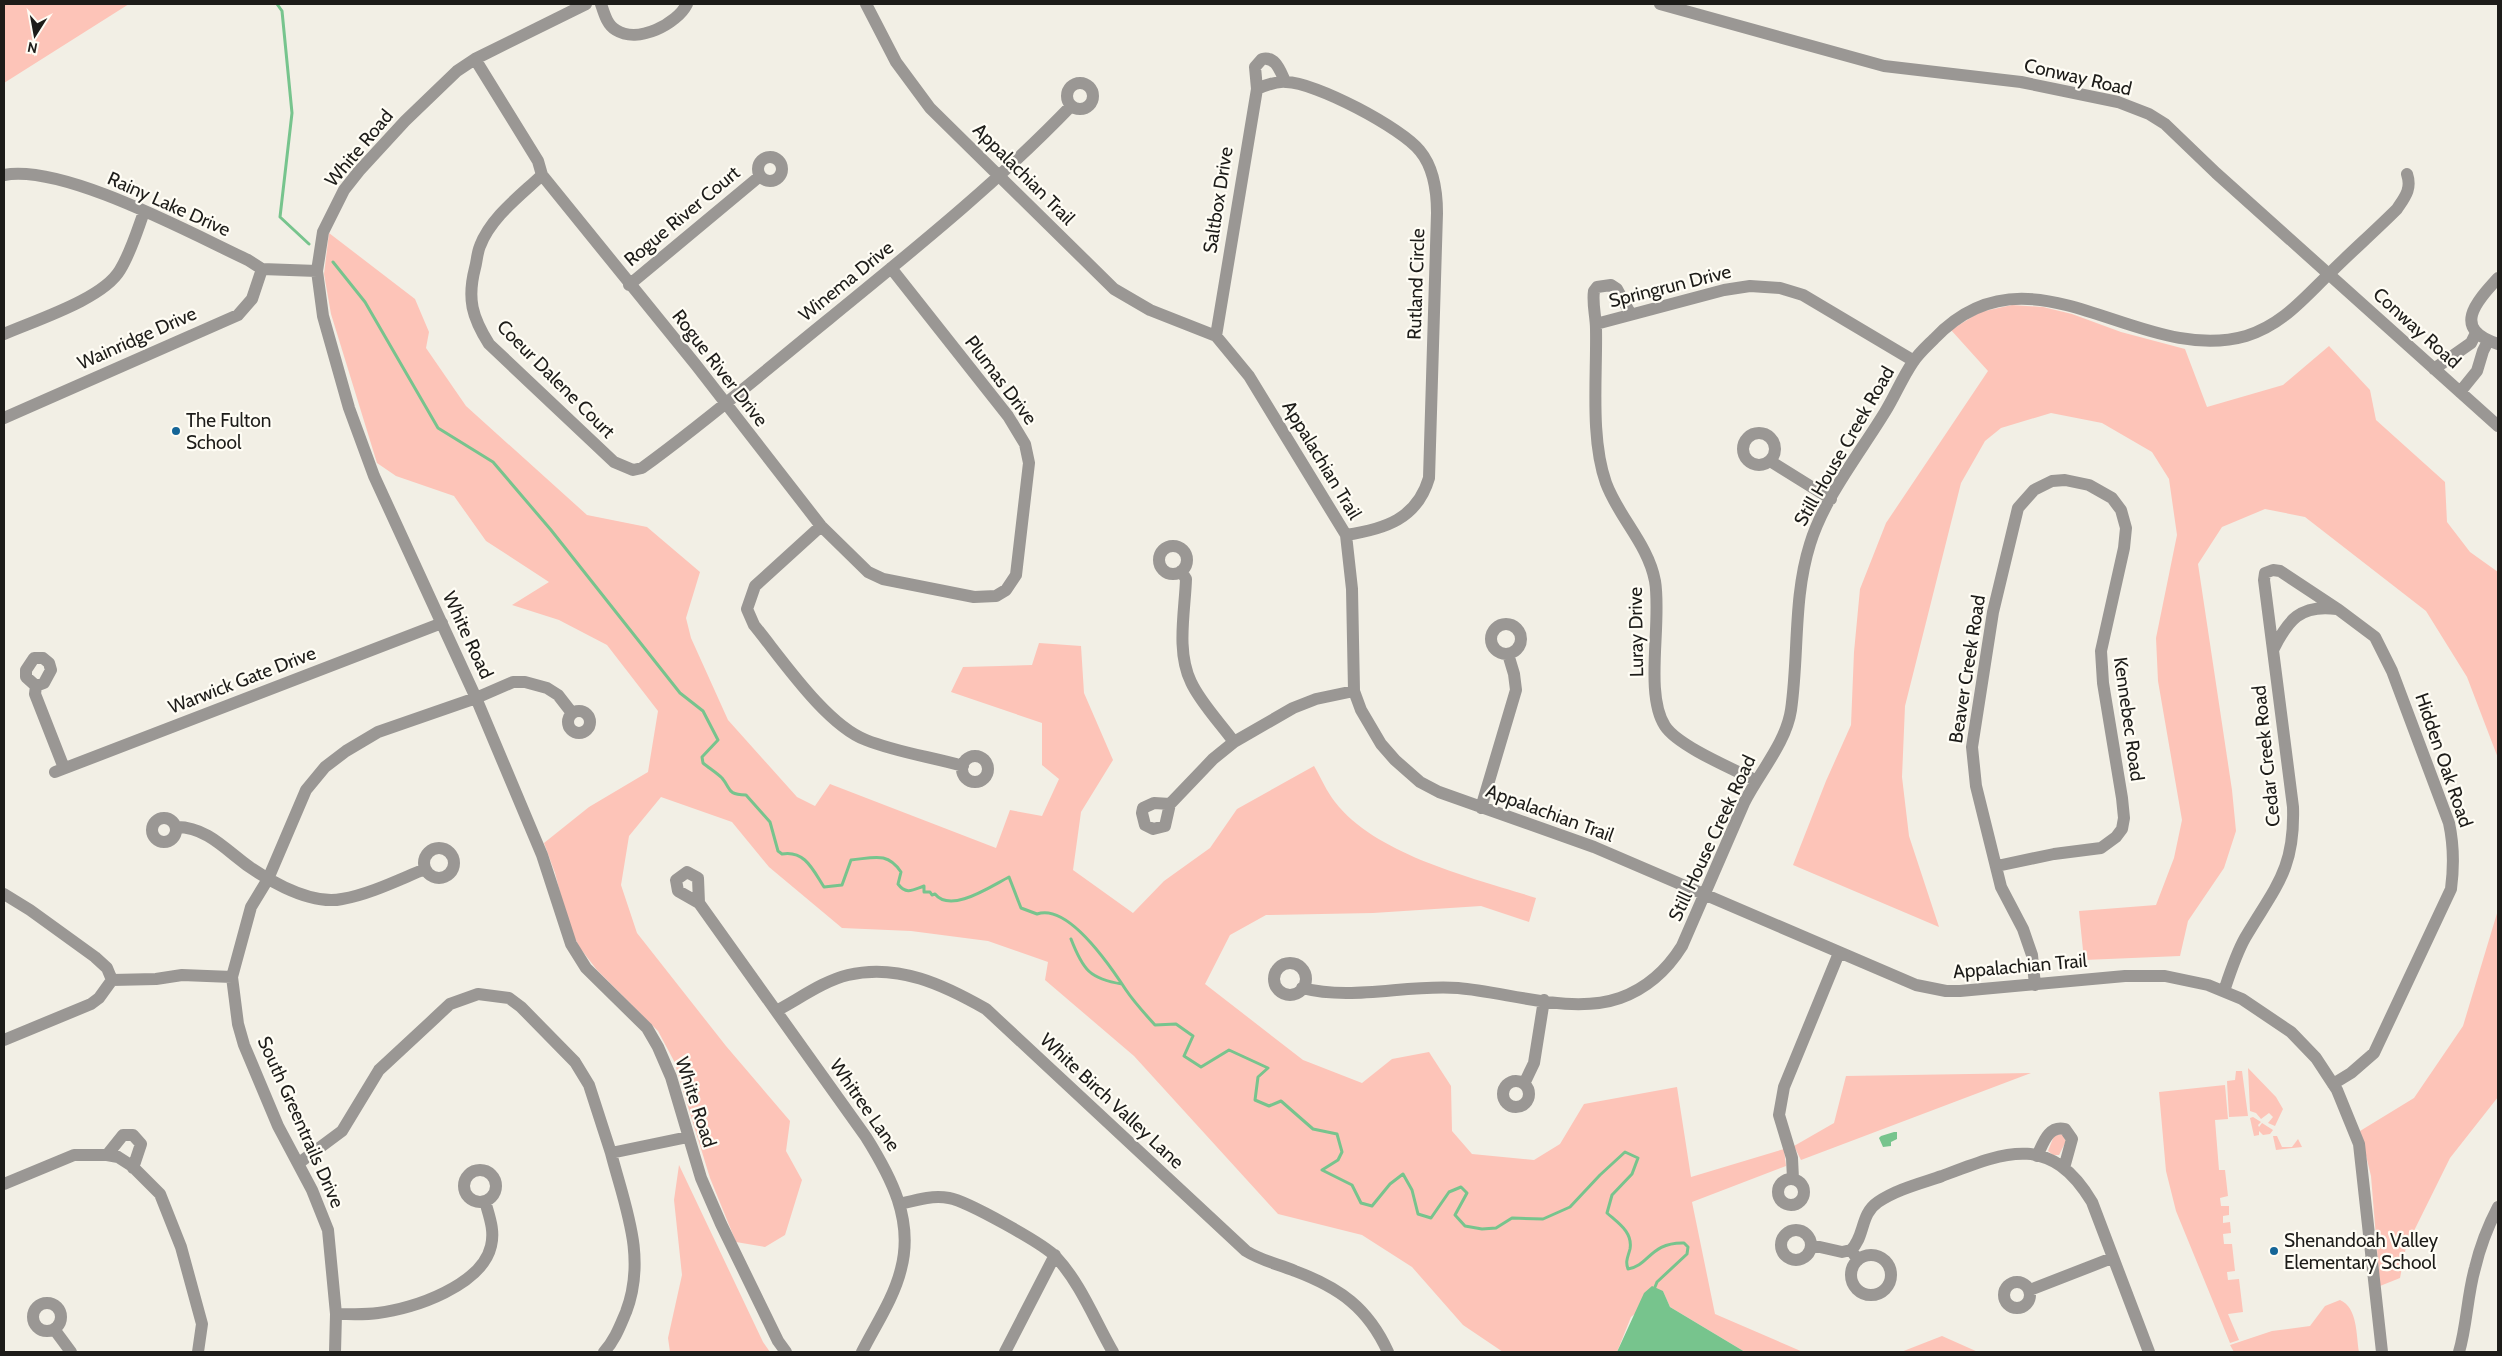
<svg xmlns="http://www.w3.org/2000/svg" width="2502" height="1356" font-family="Cabin,sans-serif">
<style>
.green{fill:#fdc4b8}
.water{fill:#77c48d}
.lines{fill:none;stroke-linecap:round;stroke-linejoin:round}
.stream{stroke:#77c48d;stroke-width:3}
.minor{stroke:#9a9794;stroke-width:12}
.poi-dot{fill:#156597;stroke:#fffdf5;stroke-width:2}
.labels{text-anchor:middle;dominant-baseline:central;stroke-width:4.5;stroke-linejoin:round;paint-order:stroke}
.street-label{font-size:19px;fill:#1d1c19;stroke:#fffdf5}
.poi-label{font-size:19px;fill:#1d1c19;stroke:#fffdf5;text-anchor:start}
</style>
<rect width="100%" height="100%" fill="#f2efe5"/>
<!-- green -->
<path class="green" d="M4,4H129L4,83Z
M329,233L415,299L429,332L426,348L466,406L587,515L647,527L700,572L686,618L691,638L728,720L797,797L815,806L830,784L996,848L1010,810L1042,816L1059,779L1042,765V723L951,692L963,667L1032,665L1039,643L1081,646L1084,693L1113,760L1081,812L1073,870L1133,913L1164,881L1210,848L1237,809L1314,766C1321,778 1327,792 1335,802C1377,856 1474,878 1536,898L1529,922L1481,906L1373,913L1266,915L1230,935L1205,984L1303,1060L1362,1083L1392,1059L1429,1052L1451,1086L1452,1131L1472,1154L1534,1160L1560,1144L1584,1104L1677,1087L1691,1177L1784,1149L1786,1166L1692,1202L1715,1314L1803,1352H1745L1670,1307L1663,1291L1631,1317L1617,1352H1503L1463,1325L1412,1267L1362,1235L1278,1214L1134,1056L1045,980L1048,962L988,941L911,931L842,928L769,867L732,822L661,797L629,836L621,885L637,933L726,1046L790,1121L786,1151L802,1180L785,1235L765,1247L736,1242L710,1178L674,1061L658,1031L597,970L580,948L569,927L555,873L544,843L589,807L648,772L658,711L607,645L559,620L512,605L549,582L486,541L454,496L396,476L377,463L331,314L324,274Z
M2012,305L2043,307L2072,314L2121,332L2185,349L2207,407L2283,385L2329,346L2370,390L2376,420L2445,482L2447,522L2470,552L2498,572V758L2467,677L2426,611L2305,517L2265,509L2222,527L2198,564L2232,790L2236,831L2224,868L2188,921L2180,956L2084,960L2079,911L2156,905L2174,858L2182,820L2158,681L2156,638L2177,535L2169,479L2152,452L2102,423L2051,413L2001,428L1985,441L1961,483L1905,706L1902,777L1909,836L1939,927L1793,865L1826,781L1851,725L1854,652L1860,589L1886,523L1988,371L1951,330L1980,312Z
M2498,910V1097L2450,1158L2406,1247L2400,1278L2380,1286L2371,1176L2360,1131L2414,1098L2463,1026Z
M2248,1068L2276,1097L2283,1109L2275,1126L2268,1123L2273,1117L2269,1113L2261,1119L2256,1113L2250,1111Z
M2236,1071H2242L2248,1116L2229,1117L2227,1081L2235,1080Z
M2031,1073L1801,1160L1794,1146L1834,1123L1846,1076Z
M2225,1085L2228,1119L2215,1120L2219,1170H2225L2228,1196L2220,1198L2221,1206H2229V1215L2223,1216V1223L2230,1222L2231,1233L2223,1234L2224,1244H2232L2235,1271L2227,1272L2228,1280L2239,1279L2243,1312L2228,1314L2239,1340L2230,1343L2176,1211L2166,1171L2159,1092Z
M2253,1117L2261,1122L2258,1125L2259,1127L2262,1123L2273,1130L2270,1134L2263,1135L2259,1131V1135L2254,1136L2250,1118Z
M2062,1134L2066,1141L2059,1155H2053L2048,1151L2054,1136Z
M2273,1136H2277L2282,1147H2292L2298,1139L2302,1147L2276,1150Z
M679,1165L763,1342L770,1352H670L668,1338L682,1275L674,1200Z
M2340,1300C2358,1308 2356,1335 2359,1352H2234L2230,1345L2272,1331L2310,1326L2325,1306Z
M1942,1336L1978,1352H1901Z"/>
<!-- water -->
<path class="water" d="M1894,1132H1897V1139L1891,1142V1146L1883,1147L1879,1138L1881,1136Z
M1652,1286L1663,1291L1670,1307L1745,1352H1617L1644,1293Z"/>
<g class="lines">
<!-- stream -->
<path class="stream" d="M277,4L282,11L292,113L280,217L309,244
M333,262L365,302L438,428L493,462L551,530L680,693L703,711L718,740L702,757L703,763C709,768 717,773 722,778C732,790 726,794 746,795L770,822L778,851L782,854C805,850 813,870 824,887L842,885L851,860C873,858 887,851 901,872L898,884C906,895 913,890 924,886V892H930L932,895L935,894C951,914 991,886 1009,877L1021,908L1037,914C1068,903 1111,967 1126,990C1134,1002 1145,1014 1155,1025L1176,1024L1193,1036L1184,1056L1201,1067L1229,1050L1268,1068L1258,1077L1255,1100L1269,1106L1281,1101L1313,1129L1337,1134L1342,1152L1338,1160L1322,1170L1352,1185L1361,1203L1372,1206L1390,1184L1403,1174L1412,1190L1418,1214L1431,1218L1449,1192L1461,1187L1467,1193L1455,1215L1465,1226L1482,1229L1496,1228L1512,1218L1543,1219L1570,1207L1600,1175L1625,1152L1638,1158L1632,1174L1612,1195L1607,1213C1618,1223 1633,1232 1630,1249C1628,1257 1625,1261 1628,1269C1649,1266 1650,1242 1684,1243L1688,1247L1687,1254L1657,1282L1655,1287
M1071,939C1083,970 1090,979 1122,984"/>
<!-- minor -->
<path class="minor" d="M586,4L475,59L457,71L405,121L359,171L344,190L323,232L317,271L323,316L349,408L374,476L476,698L542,855L571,944L586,968L647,1028L658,1047L671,1077L701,1178L721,1224L778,1341L786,1352
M601,4C604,13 607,25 616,30C638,44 677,24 687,4
M866,4L896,62L930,108L1114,289L1150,310L1216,336L1249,376L1346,535L1352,589L1354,691L1361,710L1381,744L1395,760L1420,782L1439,792L1594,847L1916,985L1946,991H1960L2125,976H2165L2208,985L2242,999L2291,1032L2316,1058L2337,1090L2359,1144L2382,1352
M1660,4L1884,66L2021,82L2118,102L2149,114L2165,124L2216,173L2498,426
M475,59L538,161L542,175L696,365L821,526L868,572L883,579L974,597L996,596L1006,590L1016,575L1029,463L1025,444L1008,416L891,268
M1067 96a13 13 0 1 1 26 0a13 13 0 1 1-26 0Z
M1257,89L1255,67L1262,59C1276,56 1280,71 1285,81
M758 169a12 12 0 1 1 24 0a12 12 0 1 1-24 0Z
M4,175C64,164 190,233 248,260L262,269L317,271
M542,175C520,196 491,217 480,246C477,253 477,261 475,268C467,299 472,317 489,344L614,462L633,470L642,468C707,421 767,369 829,319C912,251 996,184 1071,106
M2498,278C2476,302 2451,329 2498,344
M629,285L760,176
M1630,313L1617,289L1611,285L1597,287L1594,291C1592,304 1596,316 1596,329C1597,376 1590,438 1606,483C1619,518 1648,544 1655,581C1662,622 1644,694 1665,726C1678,746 1733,769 1755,780
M1596,324L1724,290L1750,286L1780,288L1803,295L1914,361
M4,334C36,320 103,299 120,270C131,252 137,231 144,212
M1216,336L1257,89C1266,85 1276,81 1286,82C1315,82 1402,128 1420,151C1434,168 1437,192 1437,213L1429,478C1417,519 1385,529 1346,535
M2434,369L2471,343L2476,333
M2460,392L2477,371L2483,351L2488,341
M4,418L238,315L252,299L262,269
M1743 449a16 16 0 1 1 32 0a16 16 0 1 1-32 0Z
M1770,461L1831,499
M821,526L755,586L747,609L754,625C781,658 826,725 866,740C896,752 931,757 963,766
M1159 560a14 14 0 1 1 28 0a14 14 0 1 1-28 0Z
M1181,571L1186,579C1185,611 1176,651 1191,682C1200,702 1221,724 1234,742
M1491 639a15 15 0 1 1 30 0a15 15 0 1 1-30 0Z
M2273,650C2288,620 2300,604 2337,609
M36,686L26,677V670L34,658H43L49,663L51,670L44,683L36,686L35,694L64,768
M568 722a11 11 0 1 1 22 0a11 11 0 1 1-22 0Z
M962 769a13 13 0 1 1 26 0a13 13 0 1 1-26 0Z
M55,772L442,623
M1170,804L1154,803L1143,808L1142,813L1145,825L1153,829L1165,826L1170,804L1213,759L1234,742L1293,708L1316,699L1354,691
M1481,808L1516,690L1514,674L1508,654
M152 830a12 12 0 1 1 24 0a12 12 0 1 1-24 0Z
M177,827C200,827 217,841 234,855C259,876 308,906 342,899C370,894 398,880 425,869
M424 863a15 15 0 1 1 30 0a15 15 0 1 1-30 0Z
M1997,866L2054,854L2101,848L2116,837L2122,829L2124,818L2122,798L2103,683L2101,651L2124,548L2126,528L2121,510L2112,498L2089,485L2065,480L2052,481L2034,490L2018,508L1993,612L1972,747L1976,786L2001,887L2023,929L2032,955L2035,985
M4,894L30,910L95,957L107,968L112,980L156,979L182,975L232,977
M699,903L698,878L687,872L676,880L678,891L699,903L866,1137C891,1177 914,1220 901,1269C894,1298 875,1326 862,1352
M1274 979a16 16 0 1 1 32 0a16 16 0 1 1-32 0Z
M1302,988C1353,1001 1406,984 1458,988C1508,992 1571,1015 1620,998C1648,988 1667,970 1682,946L1744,803C1759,773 1786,743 1791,710C1799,654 1793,598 1810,544C1824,498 1860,453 1885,412C1895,396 1902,378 1913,362C1919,353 1927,346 1934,339C2031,236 2138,367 2246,336C2282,325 2303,299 2329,274C2351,252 2375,231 2397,209C2405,197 2412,189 2407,174
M2224,991C2230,973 2236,954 2245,938C2275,887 2295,870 2293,807L2264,580L2265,573L2273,570L2280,571L2339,610L2375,637L2392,671L2449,823C2454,846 2454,866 2451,889L2374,1053L2351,1073L2333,1084
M776,1011C799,999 823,981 848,975C898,963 944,985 986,1009L1246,1251C1262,1261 1278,1264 1295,1271C1340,1288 1368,1308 1388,1352
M4,1040L91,1004L99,998L112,980
M1503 1094a13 13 0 1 1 26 0a13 13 0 1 1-26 0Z
M1524,1084L1534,1063L1544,1000
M107,1155L123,1135H133L141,1144L133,1168
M2037,1156C2043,1144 2048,1125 2065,1129L2072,1139L2064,1168
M299,1163L342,1131L379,1070L435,1018L450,1004L478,994L509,998L521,1007L575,1062L589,1085L611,1153L688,1137
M464 1186a16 16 0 1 1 32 0a16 16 0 1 1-32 0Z
M1793,1179L1792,1158L1779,1115L1784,1087L1839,953
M1778 1192a13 13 0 1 1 26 0a13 13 0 1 1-26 0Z
M4,1184L74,1155H107L118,1157L132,1166L160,1194L181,1247L202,1324L198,1352
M900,1204C916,1200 932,1195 949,1198C967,1201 1044,1244 1056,1257C1081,1284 1095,1321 1113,1352
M1781 1245a15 15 0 1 1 30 0a15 15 0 1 1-30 0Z
M1811,1245L1842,1252L1851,1250
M1851 1275a20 20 0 1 1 40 0a20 20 0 1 1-40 0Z
M1858,1260L1851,1250C1865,1237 1860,1214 1878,1202C1897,1189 1922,1183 1942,1176C2005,1152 2050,1132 2092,1202L2149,1352
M2004 1295a13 13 0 1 1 26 0a13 13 0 1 1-26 0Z
M2030,1290L2112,1258
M33 1317a14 14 0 1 1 28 0a14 14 0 1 1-28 0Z
M336,1314C350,1314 365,1315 378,1313C414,1309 482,1285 491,1246C495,1230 489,1216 485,1201
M54,1329L71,1352
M335,1352L336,1314L328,1230L312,1190L278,1126L244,1045L238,1024L232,977L251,907L268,879L306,790L325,767L346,751L378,732L476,698L513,682H525L547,688L558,695L572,713
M604,1352C615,1340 620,1326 626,1312C647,1257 625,1207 611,1153
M1005,1352L1055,1255
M2459,1352C2467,1325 2467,1296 2475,1268C2480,1247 2488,1226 2498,1207"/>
</g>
<!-- markers -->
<g class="poi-dot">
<circle cx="176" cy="431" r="5"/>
<circle cx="2274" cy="1251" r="5"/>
</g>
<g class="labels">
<!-- street labels -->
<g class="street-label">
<text transform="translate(2078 77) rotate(13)">Conway Road</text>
<text transform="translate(359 148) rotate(-50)">White Road</text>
<text transform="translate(1024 174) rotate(45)">Appalachian Trail</text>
<text transform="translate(1218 200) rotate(-81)">Saltbox Drive</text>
<text transform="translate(169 204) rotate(24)">Rainy Lake Drive</text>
<text transform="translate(682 216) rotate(-40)">Rogue River Court</text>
<text transform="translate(846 281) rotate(-39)">Winema Drive</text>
<text transform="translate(1416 284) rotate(-88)">Rutland Circle</text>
<text transform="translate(1670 286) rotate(-14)">Springrun Drive</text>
<text transform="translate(2417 328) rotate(42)">Conway Road</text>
<text transform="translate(137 338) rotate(-24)">Wainridge Drive</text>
<text transform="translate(720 368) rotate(52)">Rogue River Drive</text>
<text transform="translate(556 379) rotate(45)">Coeur Dalene Court</text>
<text transform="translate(1001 380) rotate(53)">Plumas Drive</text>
<text transform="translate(1844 446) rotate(-60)">Still House Creek Road</text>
<text transform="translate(1322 460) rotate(59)">Appalachian Trail</text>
<text transform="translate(1636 632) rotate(-91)">Luray Drive</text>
<text transform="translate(468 635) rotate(65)">White Road</text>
<text transform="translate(1967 669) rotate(-81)">Beaver Creek Road</text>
<text transform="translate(242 680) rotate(-21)">Warwick Gate Drive</text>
<text transform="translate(2129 719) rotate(82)">Kennebec Road</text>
<text transform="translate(2266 756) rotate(-96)">Cedar Creek Road</text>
<text transform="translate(2444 760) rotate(71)">Hidden Oak Road</text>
<text transform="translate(1550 813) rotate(20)">Appalachian Trail</text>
<text transform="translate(1712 838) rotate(-65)">Still House Creek Road</text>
<text transform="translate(2020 966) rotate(-5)">Appalachian Trail</text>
<text transform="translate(1112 1101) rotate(43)">White Birch Valley Lane</text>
<text transform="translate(696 1102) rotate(72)">White Road</text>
<text transform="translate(865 1105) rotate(55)">Whitree Lane</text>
<text transform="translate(301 1122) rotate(66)">South Greentrails Drive</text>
</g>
<!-- poi labels -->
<g class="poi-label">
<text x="186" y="420">The Fulton<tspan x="186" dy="22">School</tspan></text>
<text x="2284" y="1240">Shenandoah Valley<tspan x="2284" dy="22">Elementary School</tspan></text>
</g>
</g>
<!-- border -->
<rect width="2502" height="1356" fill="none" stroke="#1d1c19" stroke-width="10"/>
<!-- north arrow -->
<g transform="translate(35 35) rotate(191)" stroke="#fffdf5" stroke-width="4" paint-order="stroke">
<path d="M0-4L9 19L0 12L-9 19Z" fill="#1d1c19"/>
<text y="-8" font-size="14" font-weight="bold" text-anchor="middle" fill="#1d1c19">N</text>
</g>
</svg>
